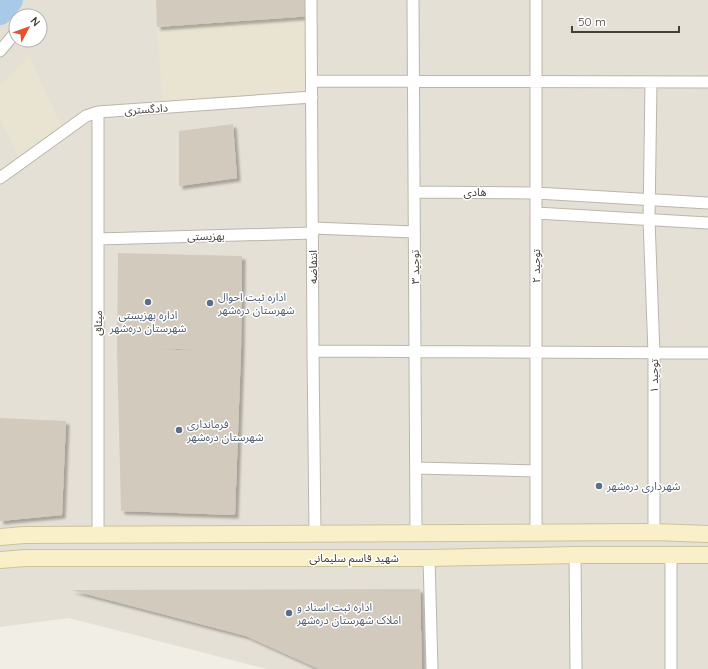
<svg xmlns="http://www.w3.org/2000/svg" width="708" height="669" font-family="Quicksand,'Noto Sans Arabic',sans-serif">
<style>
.residential{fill:#e5e0d5;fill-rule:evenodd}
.education{fill:#e9e4d1}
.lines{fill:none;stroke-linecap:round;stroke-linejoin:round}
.river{stroke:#a8cae8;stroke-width:26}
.building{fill:#d2cbbd;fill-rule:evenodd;filter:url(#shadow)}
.minor-casing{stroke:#bcb6aa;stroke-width:13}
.secondary-casing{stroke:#ccc29a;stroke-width:18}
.minor{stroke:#fff;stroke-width:11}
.secondary{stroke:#f9f0c9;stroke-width:16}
.service-dot{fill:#5c6f8a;stroke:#fff;stroke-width:1.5}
.labels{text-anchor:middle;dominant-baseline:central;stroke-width:3;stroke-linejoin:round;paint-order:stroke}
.street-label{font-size:11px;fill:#433f36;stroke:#fff}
.service-label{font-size:11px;fill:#4e5e75;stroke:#fff;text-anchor:start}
</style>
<defs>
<filter id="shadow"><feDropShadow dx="3.5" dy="3.5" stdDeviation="1" flood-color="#0004"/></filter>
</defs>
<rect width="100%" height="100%" fill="#f1eee6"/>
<!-- residential -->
<path class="residential" d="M0,0H708V669H267L69,618L0,627ZM16,16H40V40H16Z"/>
<!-- education -->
<path class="education" d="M311,16L312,97L163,107L157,27Z
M29,56L64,132L21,163L0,118V85Z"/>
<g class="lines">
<!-- river -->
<path class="river" d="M0,12L10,0"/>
</g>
<!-- building -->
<path class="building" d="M156,0H311V16L157,27Z
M233,124L237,178L179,186V131Z
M118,253L242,256L241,350L235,515L121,511L117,350ZM158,350L178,349L199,350Z
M0,418L66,421L62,515L0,521Z
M420,589L422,669H319L246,636L71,590Z"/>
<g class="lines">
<defs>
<path id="minor" d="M311,0L313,351L315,534
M413,0L416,534
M536,0V533
M0,51L16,32
M312,81L708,82
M651,82L649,220L654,353V532
M98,112V535
M0,178L86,116L98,112L312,97
M414,192L536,193L708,203
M536,213L708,223
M313,228L414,232
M98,239L313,233
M313,351L708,353
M416,468L536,471
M575,555L576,669
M671,555V669
M429,558L432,669"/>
<path id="secondary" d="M0,537L24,535L654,532L708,534
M0,560L25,558H429L575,555H708"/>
</defs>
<!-- minor casing -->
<use href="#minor" class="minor-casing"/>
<!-- secondary casing -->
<use href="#secondary" class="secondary-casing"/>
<!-- minor -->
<use href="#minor" class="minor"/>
<!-- secondary -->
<use href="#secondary" class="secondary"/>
</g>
<!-- markers -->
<g class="service-dot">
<circle cx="148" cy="302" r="4"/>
<circle cx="210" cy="303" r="4"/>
<circle cx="179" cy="430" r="4"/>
<circle cx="599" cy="486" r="4"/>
<circle cx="289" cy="613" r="4"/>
</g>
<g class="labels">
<!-- street labels -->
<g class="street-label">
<text transform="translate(146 109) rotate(-4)">دادگستری</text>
<text x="475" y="192">هادی</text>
<text transform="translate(206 236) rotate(-1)">بهزیستی</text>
<text transform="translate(536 266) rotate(-90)">توحید ۲</text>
<text transform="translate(313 267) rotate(-90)">انتفاضه</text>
<text transform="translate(415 267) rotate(-91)">توحید ۳</text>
<text transform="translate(98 323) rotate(-90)">میثاق</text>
<text transform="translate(654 376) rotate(-90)">توحید ۱</text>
<text x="354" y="558">شهید قاسم سلیمانی</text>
</g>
<!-- service labels -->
<g class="service-label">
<text x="218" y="297">اداره ثبت احوال<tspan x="218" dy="13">شهرستان دره‌شهر</tspan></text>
<text x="148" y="315" text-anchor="middle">اداره بهزیستی<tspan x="148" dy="13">شهرستان دره‌شهر</tspan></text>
<text x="187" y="424">فرمانداری<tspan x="187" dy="13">شهرستان دره‌شهر</tspan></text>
<text x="607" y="486">شهرداری دره‌شهر</text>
<text x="297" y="607">اداره ثبت اسناد و<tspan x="297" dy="13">املاک شهرستان دره‌شهر</tspan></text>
</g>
</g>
<!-- north arrow -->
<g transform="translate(28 28) rotate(49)"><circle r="19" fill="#ffffff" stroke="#b4b2af"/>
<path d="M0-3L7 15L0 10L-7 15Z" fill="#e4512b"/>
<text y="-6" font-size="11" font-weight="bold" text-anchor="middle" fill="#433f36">N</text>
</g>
<!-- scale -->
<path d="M572 26v6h107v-6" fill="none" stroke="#433f36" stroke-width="2"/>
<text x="578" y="26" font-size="12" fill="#433f36" stroke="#ffffff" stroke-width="3" paint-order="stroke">50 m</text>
</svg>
